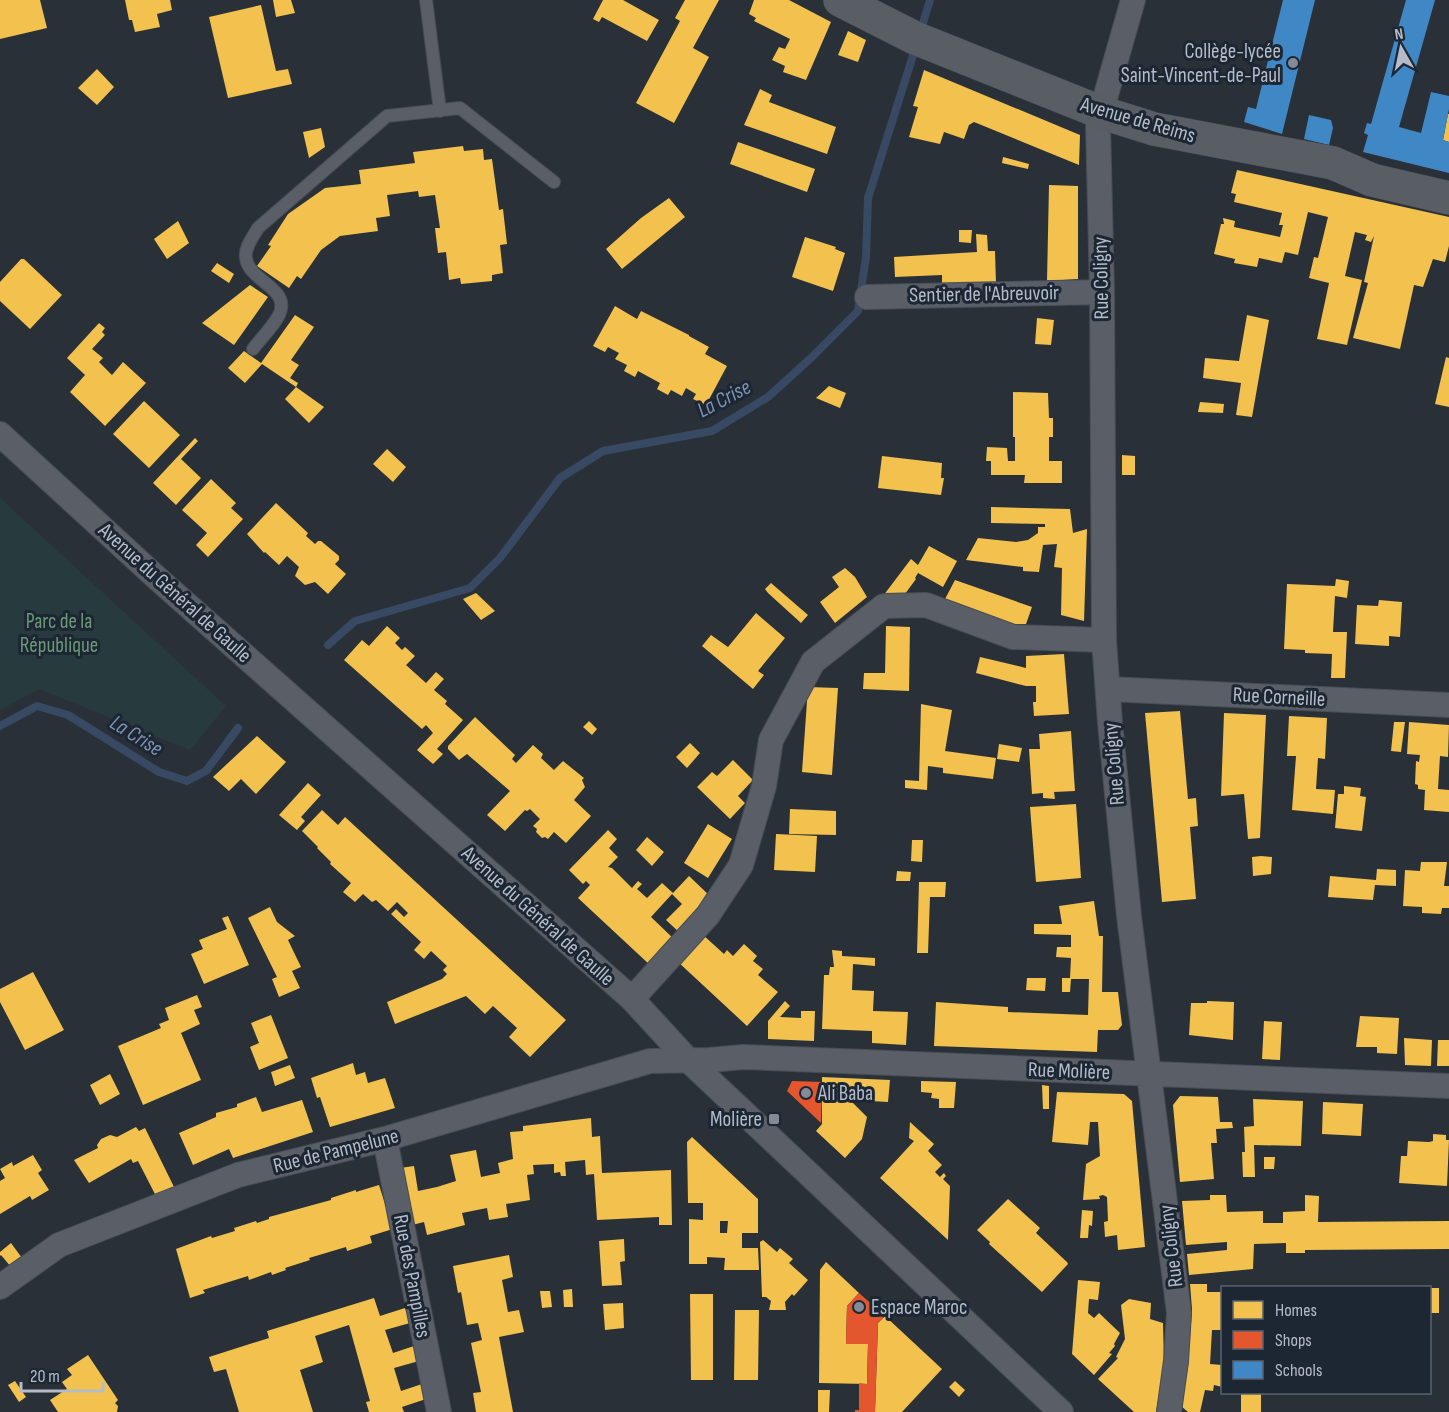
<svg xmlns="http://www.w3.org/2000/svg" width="1449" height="1412" font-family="'Sofia Sans Condensed',sans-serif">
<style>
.green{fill:#273a3e}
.homes{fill:#f2c14e;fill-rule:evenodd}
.shops{fill:#e4572e}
.schools{fill:#3f88c5}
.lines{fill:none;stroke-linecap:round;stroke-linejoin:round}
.stream{stroke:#384963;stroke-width:8}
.service-casing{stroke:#484c53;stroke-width:14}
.minor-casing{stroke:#484c53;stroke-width:26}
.secondary-casing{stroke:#484c53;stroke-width:34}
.service{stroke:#5a5e66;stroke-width:12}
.minor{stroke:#5a5e66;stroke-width:24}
.secondary{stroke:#595d64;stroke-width:33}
.poi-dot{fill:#848b96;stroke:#1d2633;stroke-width:2}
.labels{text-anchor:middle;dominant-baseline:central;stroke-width:6;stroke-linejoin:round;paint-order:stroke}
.poi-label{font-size:21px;fill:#b4bcc9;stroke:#1d2633;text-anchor:end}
.street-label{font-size:21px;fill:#b4bcc9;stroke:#1d2633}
.park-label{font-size:21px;fill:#6b9a76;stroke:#1d2633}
.water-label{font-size:22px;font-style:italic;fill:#7c92b1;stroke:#1d2633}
</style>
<rect width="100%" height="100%" fill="#2a3038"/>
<!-- green -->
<path class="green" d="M0,498L226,706L190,750L39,689L0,710Z"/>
<!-- homes -->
<path class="homes" d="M0,0H40L47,28L0,39Z
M125,0H170L172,10L157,14L160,27L135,32L132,20H129Z
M273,0H291L295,13L276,17Z
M603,0H623L659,20L647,41L602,17L599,22L593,19Z
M685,0H719L693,48L709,57L674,123L636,103L680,21L675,18Z
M754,0H789L831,22L806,80L783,72L785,66L772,60L779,47L785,49L790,39L754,21L756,18L749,14Z
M261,5L276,71L288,69L292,84L228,98L209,17Z
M848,31L866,40L858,62L838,55Z
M97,69L114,87L97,105L78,88Z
M924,70L1080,135L1079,165L974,122L969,125L964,139L944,132L940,144L909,137L918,107L913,106Z
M760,89L772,95L769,102L836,127L827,154L744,125Z
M1448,114H1449V142L1443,140Z
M321,128L325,147L309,158L303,132Z
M738,142L815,169L807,192L730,164Z
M463,146L464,151L483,149L484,160L492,159L499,210L503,209L507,244L500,245L503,273L492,275V281L461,284L460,278L449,280L446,252L438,253L435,228H440L435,195L419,197L418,191L387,195L390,216L376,218L378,231L340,236L321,250L301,279L297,276L289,288L257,266L271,246L268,245L288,214L325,188L361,184L359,170L415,163L413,152Z
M1003,157L1029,164L1028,169L1002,163Z
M1237,170L1449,217V246L1445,262L1433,259L1423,287L1414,285L1400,349L1353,338L1368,283L1364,282L1374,236L1371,242L1365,240L1367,235L1355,232L1345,276L1362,280L1347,345L1317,339L1329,283L1309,278L1314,257L1318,258L1328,217L1308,212L1298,255L1285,252L1282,263L1259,258L1257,267L1234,263L1235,259L1214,254L1221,224H1224L1223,218L1235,221L1234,227L1280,237L1283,225H1279L1282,213L1234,202L1236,194L1231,193Z
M1049,185L1078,186V279L1047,281Z
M669,198L685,217L622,269L606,249L641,218Z
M178,221L189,243L167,259L154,239Z
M959,230H972L971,243L959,242Z
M976,234L987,235L988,251H995L996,283L942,286V275L895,277L894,257L977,252Z
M805,237L836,247L835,249L845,253L833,291L792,277Z
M21,259H24L62,295L30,329L0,301V282Z
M217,263L234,274L229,283L211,271Z
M250,285L268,297L234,345L202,323Z
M615,306L637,319L641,311L689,335V336L709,347L705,354L727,366L706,405L693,399L696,394L686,388L682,396L671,390L668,395L657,389L660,383L638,371L635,377L624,371L627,365L615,359L619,353L608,347L605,352L593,346Z
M295,315L314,327L291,360L299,365L290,378L298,383L296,387L262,364L245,383L228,368L244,351L261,363Z
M1247,315L1269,320L1252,417L1236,415L1241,383L1203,378L1205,358L1239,361Z
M1037,318L1054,320L1051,345L1035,344Z
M99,323L105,328L102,332L105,335L92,349L103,358L99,362L112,375L123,362L146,383L105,426L70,392L85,375L67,358Z
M1446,357L1449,358V407L1435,404Z
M829,386L846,393L840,408L816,398Z
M296,387L324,407L309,423L285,399Z
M1013,392L1048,393L1049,418H1053V437H1049V461H1062V483H1024L1025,475H991V461H986L987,447L1007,448L1008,461H1015V437H1013Z
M144,401L180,435L149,468L113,434Z
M1200,402L1224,404L1223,413L1198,412Z
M195,438L198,441L181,459L201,478L176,505L153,483Z
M387,449L406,467L393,482L373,464Z
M1122,455L1135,456V475H1122Z
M882,456L942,463L941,478H944L941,495L878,488Z
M211,479L236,503L231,508L243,519L208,557L196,545L207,533L182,510Z
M276,503L308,533L306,536L315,544L318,541H321L339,556V560L335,564L346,574L328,594L315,582L305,585L295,576L299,567L287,556L279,565L265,552L264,553L247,534Z
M991,507L1070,509L1073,533L1087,529L1084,621L1061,615L1062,568L1054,567L1057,544L1043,545L1039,572L1023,571V567L966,560L978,538L1016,542L1028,540L1038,533V527H1045V524L991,523Z
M929,546L957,561L943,587L918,573L915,578L916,579L902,598L883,596L911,559L918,565Z
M845,568L855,577L867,597L835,623L820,602L839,587L832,577Z
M1336,579L1349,581L1347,598L1335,596L1333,632H1347L1345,678H1331L1332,654L1305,653V650L1284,649L1287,584L1335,586Z
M955,580L1032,607L1026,624H1013L944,601Z
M771,583L808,615L801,623L768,593L765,589Z
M476,593L495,611L481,620L463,599Z
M1379,600L1402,602L1400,637L1389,636V646L1355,644L1357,605L1378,606Z
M756,613L785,638L758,671L764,675L753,689L702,646L711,635L728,647Z
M387,626L400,638L395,643L402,650L405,647L415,656L406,665L426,683L436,672L444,679L434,690L447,701L445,704L463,720L437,749L443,754L433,764L417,750L433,733L426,725L422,729L344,660L362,640L369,646Z
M886,626L910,627L909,691L863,689L864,673H885Z
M1064,654L1069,714L1034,716L1033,702H1036V686H1026L976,673L980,657L1026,668V656Z
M808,687L838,688L832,775L802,772Z
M921,704L952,710L945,751L996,758L993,779L943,773V768L928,766L927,790L905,788V780L919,781Z
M1180,711L1188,799L1196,798L1198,826L1190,827L1196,899L1162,902L1145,713Z
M1224,713L1266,715L1260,838L1248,839L1244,794L1221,796Z
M1289,716L1327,718L1325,759L1318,758L1316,789L1335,790L1333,814L1292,810L1296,756H1287Z
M475,717L515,755L512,759L516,763L533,745L543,754L541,758L554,770L563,761L584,778L582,780L585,787L574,800L591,816L566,843L554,832L548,839L545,837L542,838L536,832L537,829L533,826L540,819L530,809L527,811L525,810L505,831L487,815L510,791L467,754L459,760L448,749V746Z
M589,721L597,729L592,735L583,727Z
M1394,722H1405L1401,752L1391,751Z
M1409,722L1449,725L1448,757L1440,756L1438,789L1449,790V812L1424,810L1425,790L1418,789V785L1415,784L1416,761L1419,762L1420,755L1407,754Z
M1071,731L1075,791L1054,792L1055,799L1043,798V793L1032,794L1029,749H1040L1039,734Z
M257,736L286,762L256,794L241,779L229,791L213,777Z
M690,743L700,753L687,768L676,757Z
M999,744L1022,748L1019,762L997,759Z
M733,760L753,780L738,796L745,803L730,819L697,787L712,772L717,776Z
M308,783L321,795L301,817L305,821L297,830L279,815Z
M1344,786L1361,788L1360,796L1366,797L1362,831L1335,828L1338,794H1344Z
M1076,804L1081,878L1036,882L1030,807Z
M790,809L836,811V835L789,834Z
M322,810L338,825L345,817L566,1020L530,1057L509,1037L517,1028L493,1006L485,1014L466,996L395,1024L387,1002L442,979L447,974L443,970L447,966L431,951L424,959L414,950L421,942L391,914L396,909L404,917L408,913L397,902L388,911L376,900L372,902L363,894L355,902L343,892L351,883L330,864L331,862L317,848L318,847L302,831Z
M708,824L732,839L708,878L684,863Z
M608,830L617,839L609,848L618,857L608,867L612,868L632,888L638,881L642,884L637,889L647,898L662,883L673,893L689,876L711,897L681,934L666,920L682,904L672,894L651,917L675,940L651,966L578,898L590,885L586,881L583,884L569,870Z
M776,834L817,836L815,872L774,870Z
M647,837L664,852L652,866L636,850Z
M912,840H923L922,862L911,861Z
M1261,856L1272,857L1271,874L1253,876L1252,857Z
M1421,862H1447L1444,886H1449V908H1442L1441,914L1422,913V907L1403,906L1405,870L1420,871Z
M1377,869L1396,870V886L1375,885L1373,900L1328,897L1330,876L1376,880Z
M897,871L911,872L910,881H896Z
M919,882H946L945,897H930L928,953H917Z
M1094,901L1099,936H1103L1102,992H1118L1122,1025L1118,1030H1098L1097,1052L934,1046L936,1002L1008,1007V1012L1088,1015L1089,979H1071L1070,992H1062V978H1070L1071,958L1056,957L1057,947H1071V935L1034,934V924H1062L1059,906Z
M270,907L277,922L295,936L288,940L301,967L292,971L300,988L279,997L272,979L277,977L248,918Z
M228,916L249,965L204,984L191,954L203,949L199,940L227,929L222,918Z
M702,934L724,954L727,950L733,956L744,944L757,956L753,961L763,969L758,975L778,992L747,1026L677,961Z
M832,950L842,951V956L875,958V966L853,964L852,990L874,991L873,1011L908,1012L906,1045L872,1043V1031L822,1029L824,975H829L830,967H834Z
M33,972L64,1030L25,1050L0,1002V989Z
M1027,978H1046L1045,991L1026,990Z
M197,995L202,1007L194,1010L200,1024L181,1033L201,1080L143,1105L118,1046L161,1028L159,1024L169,1020L165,1008Z
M785,1001L790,1006L780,1017L801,1018V1011H815L814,1041L768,1039V1021Z
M1207,1001L1234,1002L1233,1040L1189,1035L1191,1003H1207Z
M271,1015L288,1058L259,1070L250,1047L259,1043L251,1023Z
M1360,1016L1399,1018L1397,1054L1377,1053V1047H1356Z
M1264,1021L1282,1022L1280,1060L1262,1059Z
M1404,1038L1432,1040L1431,1066L1405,1065Z
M1438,1040H1449V1066H1437Z
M353,1063L356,1075L365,1072L368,1083L385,1078L395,1108L330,1127L320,1097L317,1098L311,1078Z
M290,1065L295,1078L275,1086L271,1072Z
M110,1074L120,1094L100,1105L90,1085Z
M822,1077L890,1080L888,1102L870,1101L871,1098L846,1096L867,1117L862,1139L845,1158L816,1131L822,1124Z
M921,1081L956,1082L954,1108H939V1099L931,1098L932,1093L921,1092Z
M1042,1085L1049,1086V1109H1043Z
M1057,1092L1124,1094L1132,1101L1145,1247L1118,1250L1117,1235L1105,1237L1104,1222L1108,1221L1107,1197L1103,1195L1099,1196L1100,1199L1083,1200L1086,1164L1100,1156L1098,1122H1090L1088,1145L1052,1142Z
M1180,1096L1218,1097L1220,1122H1232L1233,1128L1216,1129L1217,1143H1211L1214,1179L1180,1182L1173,1105Z
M256,1097L262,1112L302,1100L313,1132L233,1158L229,1149L193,1165L179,1133L216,1117V1113L237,1107V1104Z
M1253,1099L1303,1101L1301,1146L1254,1145L1255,1177H1243L1242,1152H1245L1244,1127L1254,1126Z
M1323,1102L1363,1104L1361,1136L1322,1134Z
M591,1118L592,1137L600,1136L602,1173L671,1170L672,1225H659V1217L597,1220L594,1174L586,1175L585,1160L565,1162L566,1176H561L560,1172L554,1173V1164L533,1165L534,1174L527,1175L530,1200L506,1204L508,1217L489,1220L487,1208L462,1213L465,1225L427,1235L424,1222L412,1225L400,1168L414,1166L418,1191L437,1187L456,1181L450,1155L476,1150L481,1177L500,1173L498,1163L513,1159L510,1132L523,1131V1126Z
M910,1122L934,1144L928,1151L942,1165L935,1172L940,1177L944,1173L946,1176L943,1179L950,1186L948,1240L880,1178L914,1141L909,1138Z
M136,1127L139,1131L145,1128L176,1191L157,1198L138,1161L133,1163L131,1159L89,1183L74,1160L98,1148L97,1145L101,1139L110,1135L117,1137Z
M1433,1134L1446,1135V1140H1449L1447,1186L1399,1183L1401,1156H1407L1408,1141L1429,1142L1433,1141Z
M692,1137L758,1199V1233H742V1248H758L759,1270H724L725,1258L707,1257V1264H689V1219L703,1220V1203H688L687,1142ZM720,1221H728L727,1233H720Z
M33,1155L42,1170L38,1173L49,1190L32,1200L30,1196L0,1214V1181L5,1178L0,1169L12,1162L13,1166Z
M1264,1157H1275L1274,1169H1264Z
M379,1185L393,1229L370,1236L372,1243L347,1251L346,1247L309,1258L310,1260L285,1268L286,1270L272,1275L271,1272L249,1280L248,1276L203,1290L205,1293L190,1298L176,1249L211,1236L212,1238L235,1231L234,1228L256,1221L257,1223L269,1219V1217L331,1200V1198L356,1190V1192Z
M1210,1195H1226L1227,1212L1263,1211V1223H1283V1212L1305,1211V1195L1319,1196L1318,1222L1449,1221V1249L1305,1250V1253H1286V1243L1254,1244L1253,1269L1189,1275L1187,1254L1227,1250V1242L1186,1245L1182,1201L1210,1200Z
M1008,1199L1040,1228L1036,1233L1067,1262L1068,1264L1042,1292L989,1244L990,1242L977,1230Z
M1082,1210L1093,1211L1092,1226L1089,1225L1088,1238H1080Z
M624,1239L625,1261L620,1262L622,1285L602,1286L599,1241Z
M763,1240L777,1252L780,1248L793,1259L789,1263L808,1280L794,1296L792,1294L785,1302L786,1310H769L771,1301L766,1297H762L760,1242Z
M11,1243L22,1258L11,1267L1,1255L0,1256V1252Z
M509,1255L513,1277L502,1280L508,1312L519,1310L524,1332L499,1337L513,1412H476L473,1393L481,1392L471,1343L482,1340L478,1323L467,1325L461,1292L458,1293L453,1266Z
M826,1262L859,1293L847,1306L846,1344H868L867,1384L819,1383L820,1270Z
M1078,1280L1100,1282L1098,1300L1089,1299L1088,1313L1094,1318L1099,1313L1120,1333L1114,1344L1115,1346L1109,1353L1112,1354L1094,1375L1072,1354Z
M1190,1284H1207V1292H1222V1330H1212L1210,1364L1222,1365V1387L1214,1385L1213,1391L1205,1390L1200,1412H1188L1181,1406L1188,1367L1192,1309Z
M1430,1288H1439V1313H1430Z
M572,1289L573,1307H564L563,1290Z
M540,1291H550L552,1307L542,1308Z
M690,1294H713V1380H691Z
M374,1298L380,1316L405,1308L410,1323L385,1330L393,1353L414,1346L419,1361L394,1368L401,1391L422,1384L426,1399L402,1407L404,1412H369L366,1402L370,1401L349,1325L315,1336L323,1362L300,1370L313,1412H239L226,1369L214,1372L209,1357L269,1338L267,1331Z
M1129,1299L1151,1303L1150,1319L1163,1323L1164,1365L1156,1412H1134L1098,1379L1118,1358L1116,1357L1125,1339L1121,1305Z
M623,1303L624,1328L605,1330L603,1304Z
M735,1310H759L758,1380H734Z
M885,1316L942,1369L902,1412H875L878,1323Z
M88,1355L118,1400L115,1403L118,1406L117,1412H58L50,1400L67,1389L62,1382L72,1375L67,1369Z
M15,1381L26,1397L19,1402L8,1385Z
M955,1381L965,1390L959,1397L949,1387Z
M818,1390H830L829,1412H818Z
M1241,1392H1261V1412H1241Z"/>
<!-- shops -->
<path class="shops" d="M792,1081L822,1082L821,1123L787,1091Z
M859,1293L885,1316L878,1323L875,1412H855V1410H859V1383L867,1384L868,1344H846L847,1306Z"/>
<!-- schools -->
<path class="schools" d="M1283,0H1315L1282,134L1244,122L1248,107L1256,109Z
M1406,0H1435L1399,127L1421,133L1431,92L1449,96V109L1443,140L1449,142V173L1363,152L1368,135L1364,133L1367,123L1371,124Z
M1309,115L1331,120L1333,128L1329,145L1304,139Z"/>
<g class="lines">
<!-- stream -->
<path class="stream" d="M920,33L930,0
M328,645L355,621L470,588L500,558L560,478L603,451L712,431L768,397L812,357L858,311L866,257L868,198L916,46
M0,726L37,706L68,715L159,772L187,781L206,771L238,728"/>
<defs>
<path id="service" d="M426,0L440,111
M253,349C261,338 273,327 279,315C292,288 248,281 246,258C244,248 253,237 258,228L387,116L460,108L554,182"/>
<path id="minor" d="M1133,0L1098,123L1102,292L1104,640L1110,723L1129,916L1179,1313L1176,1361L1169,1412
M867,297L1102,292
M0,434L158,579L632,999L688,1060L1061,1412
M1108,689L1449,705
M632,999L708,915L741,865L764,786L771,740L813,662L884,606L926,605L1013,637L1104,640
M385,1139L439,1412
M0,1287L59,1245L238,1175L385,1139L650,1061L709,1060L743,1057L1449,1086"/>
<path id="secondary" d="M840,0L915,38L1100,112L1154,129L1333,163L1372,180L1449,198"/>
</defs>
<!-- service casing -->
<use href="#service" class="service-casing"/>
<!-- minor casing -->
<use href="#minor" class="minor-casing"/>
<!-- secondary casing -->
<use href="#secondary" class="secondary-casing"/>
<!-- service -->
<use href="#service" class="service"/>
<!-- minor -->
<use href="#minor" class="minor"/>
<!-- secondary -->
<use href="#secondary" class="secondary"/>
</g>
<!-- markers -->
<g class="poi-dot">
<circle cx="1293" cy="63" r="6"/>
<circle cx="806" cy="1093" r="6"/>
<rect x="768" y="1113" width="12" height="12" rx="3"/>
<circle cx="859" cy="1307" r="6"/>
</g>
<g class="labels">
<!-- poi labels -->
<g class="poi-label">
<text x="1281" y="51">Collège-lycée<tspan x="1281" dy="24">Saint-Vincent-de-Paul</tspan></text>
<text x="818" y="1093" text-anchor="start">Ali Baba</text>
<text x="762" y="1119">Molière</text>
<text x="871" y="1307" text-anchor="start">Espace Maroc</text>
</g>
<!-- street labels -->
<g class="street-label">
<text transform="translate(1138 120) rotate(16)">Avenue de Reims</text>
<text transform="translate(1101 278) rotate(-91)">Rue Coligny</text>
<text transform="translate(984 294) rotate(-1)">Sentier de l'Abreuvoir</text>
<text transform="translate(175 593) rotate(42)">Avenue du Général de Gaulle</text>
<text transform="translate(1279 697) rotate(3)">Rue Corneille</text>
<text transform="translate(1114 764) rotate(-95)">Rue Coligny</text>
<text transform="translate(538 916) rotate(42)">Avenue du Général de Gaulle</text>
<text transform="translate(1069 1071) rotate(2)">Rue Molière</text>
<text transform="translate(336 1151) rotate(-14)">Rue de Pampelune</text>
<text transform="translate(1171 1246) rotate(-97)">Rue Coligny</text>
<text transform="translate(412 1276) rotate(79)">Rue des Pampilles</text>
</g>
<!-- park labels -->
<g class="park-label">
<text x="59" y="621">Parc de la<tspan x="59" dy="24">République</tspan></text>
</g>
<!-- water labels -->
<g class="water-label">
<text transform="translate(724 399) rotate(-28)">La Crise</text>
<text transform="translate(136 736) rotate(32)">La Crise</text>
</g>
</g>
<!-- legend -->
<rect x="1221" y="1286" width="210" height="108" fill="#1d2633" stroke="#59626f" stroke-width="1.5"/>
<rect x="1233" y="1301" width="30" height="18" fill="#f2c14e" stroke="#59626f" stroke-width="1.5"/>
<text x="1275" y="1316" font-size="18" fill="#b4bcc9">Homes</text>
<rect x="1233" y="1331" width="30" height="18" fill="#e4572e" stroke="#59626f" stroke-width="1.5"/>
<text x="1275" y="1346" font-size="18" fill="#b4bcc9">Shops</text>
<rect x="1233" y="1361" width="30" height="18" fill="#3f88c5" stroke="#59626f" stroke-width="1.5"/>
<text x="1275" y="1376" font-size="18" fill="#b4bcc9">Schools</text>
<!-- north arrow -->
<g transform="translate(1401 48) rotate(351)" stroke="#1d2633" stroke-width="4.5" paint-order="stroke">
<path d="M0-4.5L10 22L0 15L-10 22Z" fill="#b4bcc9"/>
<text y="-9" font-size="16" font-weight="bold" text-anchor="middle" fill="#b4bcc9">N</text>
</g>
<!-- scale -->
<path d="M21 1382v9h82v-9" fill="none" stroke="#b4bcc9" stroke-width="3"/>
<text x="30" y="1382" font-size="18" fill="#b4bcc9" stroke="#1d2633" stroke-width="4.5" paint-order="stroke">20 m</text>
</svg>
